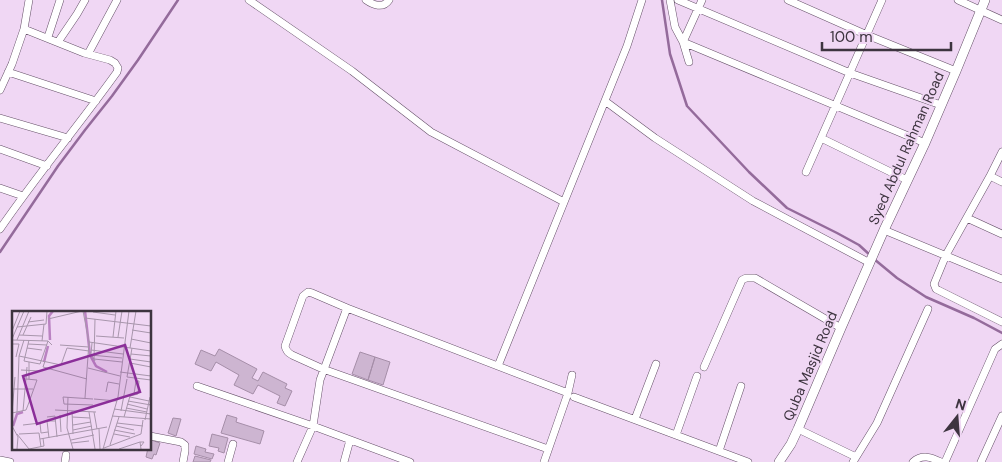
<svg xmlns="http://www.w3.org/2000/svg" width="1002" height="462" font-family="'DM Sans',sans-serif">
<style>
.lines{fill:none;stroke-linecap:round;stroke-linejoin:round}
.stream{stroke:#946b9b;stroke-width:2.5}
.building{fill:#cdb5d1;stroke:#a58ea8}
.minor-casing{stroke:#665169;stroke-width:8}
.tertiary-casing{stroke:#665169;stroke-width:10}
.minor{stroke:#fff;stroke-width:7}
.tertiary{stroke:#fff;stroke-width:9}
.labels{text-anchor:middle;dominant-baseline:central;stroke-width:4;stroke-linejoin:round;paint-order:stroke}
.street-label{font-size:14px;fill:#3d343f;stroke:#f0d7f4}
.inset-river{fill:none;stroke:#ba82c2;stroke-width:2.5}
.inset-road{fill:none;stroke:#a896ac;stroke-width:1}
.view{fill:#8b2e99;fill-opacity:0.15;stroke:#8b2e99;stroke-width:2.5}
.inset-edge{fill:none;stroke:#3d343f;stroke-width:2.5}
</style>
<rect width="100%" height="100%" fill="#f0d7f4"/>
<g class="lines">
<!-- stream -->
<path class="stream" d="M662,0L670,54L687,106L749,172L787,208L837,233L859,245L870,255
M0,252L58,166L85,130L112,96L138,60L178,0
M874,259L897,278L926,297L974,318L1002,333"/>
</g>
<!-- building -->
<path class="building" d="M219,349L257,369L252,378L258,381L263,372L287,384L285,388L292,391L285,406L277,403L280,396L258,385L253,394L234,385L239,375L216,362L211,371L195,364L201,350L215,356Z
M360,352L375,357L368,380L352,374Z
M375,357L390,362L383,385L368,380Z
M227,415L237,418L236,422L264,431L260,444L221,433Z
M173,418L181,419L176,436L168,433Z
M212,434L228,438L224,453L218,451L219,448L209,446Z
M151,440L160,443L156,455L154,454L152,459L146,457L148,448H150Z
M196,446L206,449L205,452L214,454L212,459L194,454Z
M195,456L211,460L210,462H193Z"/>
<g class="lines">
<defs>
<path id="minor" d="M249,0L352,71L431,132L564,202
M366,0C373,5 383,9 389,0
M670,0L675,27L683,42L689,62
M678,0L850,73L941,105
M702,0L683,42L925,143
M788,0L867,35L956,71
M958,0L1002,20
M48,37L60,0
M58,42L77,14L85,0
M88,54L117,0
M8,72L96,101
M0,90L12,64L24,29L29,0
M605,101L655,138L753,201L870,263
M0,118L68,138
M821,138L907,180
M0,149L47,166
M1002,152L990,176L946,255L934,284L936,289L1002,322
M806,172L882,0
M990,176L1002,182
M0,188L23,196
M967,218L1002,234
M0,229C37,175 79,125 117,72L118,68L115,63L110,60L84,53L24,29
M884,230L1002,279
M498,366L627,46L642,0
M704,367L742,280L746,278H755L841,328
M197,386L313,426L410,462
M574,397L748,462
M635,419L656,364
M798,429L856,457
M676,435L697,376
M150,436L181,442L185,445V451L183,462
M548,449L323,369L292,355C288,353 286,351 285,346L303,296L308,292L312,293L347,308L568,393
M719,451L741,386
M0,460L10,462
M65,462L66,455
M228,462L233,444
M297,462L313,426L320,380L347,308
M344,462L350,440
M544,462L568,393L572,375
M853,462L877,423L928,309
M913,462C922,454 931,457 941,462
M945,462L995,349L1002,344
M981,462L1002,416"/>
<path id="tertiary" d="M779,462L791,444L798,429L841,328L884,230L925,143L956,71L985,0"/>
</defs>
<!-- minor casing -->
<use href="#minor" class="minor-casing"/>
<!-- tertiary casing -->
<use href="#tertiary" class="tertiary-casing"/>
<!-- minor -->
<use href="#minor" class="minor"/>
<!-- tertiary -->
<use href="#tertiary" class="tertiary"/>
</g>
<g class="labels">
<!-- street labels -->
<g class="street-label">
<text transform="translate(906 148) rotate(-66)">Syed Abdul Rahman Road</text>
<text transform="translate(810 366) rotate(-67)">Quba Masjid Road</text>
</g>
</g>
<!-- overview -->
<g transform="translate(12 311)">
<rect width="139" height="139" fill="#f0d7f4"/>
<path class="inset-river" d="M73,0L78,44L84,55L95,61M38,29L37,5L41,0M32,51L36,35M1,115L5,103L11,101"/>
<path class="inset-road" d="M71,0L77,31L73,87M81,1L103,4M73,7L139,15M36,8L70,0M83,8L82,48L110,51M16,11L32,9M5,16L34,13L35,0M120,19L139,22M0,20L8,0M7,24L30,25M11,24L19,6M84,25L112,27M101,26L104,0M106,26L110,0M0,28L12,0M119,28L139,32M0,29L36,30L40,34M5,29L17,0M17,29L12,50L28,53L36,30M30,30L32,13M77,31L139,40M80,32L79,43L83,50M0,33H7L4,46M16,33L35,34M48,34L77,36M15,37L30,39M118,37L124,0M120,37L115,66L139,69M79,39L111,43M119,43L139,45M79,44L110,47M7,45L12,29M118,48L139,51M33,50L31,56L75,68M118,52L139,56M76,57L108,65M9,59L28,60M108,61L139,65M3,66L0,102L14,99L16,94L25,69L14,68M17,68V51M0,78H21M94,81L96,71L107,73M122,83L124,70H127M56,86L55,117L61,138M118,86L137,90M82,88L105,90M116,90L139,94M115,93L135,98M81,94L52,93L51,86L81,88M114,97L135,101M102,98L139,103M43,99L84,101M11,100L15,56M60,100L61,123M109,100L115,68M77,101L83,138M82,101L85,118M5,102L7,45L49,54L55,37L77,40M48,104L49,121M100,105L139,108M35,106L43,105L45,126M60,106L78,107M112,106L118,85L126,83L127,70M133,109L138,86M105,112L131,115M11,114L28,112L29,122L36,121M61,114L79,111M0,115L6,126L5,138M104,115L122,119M87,118L88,138M61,119L80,115M102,119L123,123M5,123L17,138L32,135L31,127M7,123L27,122L29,136M102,123L118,126M37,127L35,110H44M28,128L95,116M59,129L82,124M60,132L77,130M98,134L107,106M129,135L132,131H128L129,138M92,137L129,123L131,109M91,138L106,86L117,0M107,138L128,131"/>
<path class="view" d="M113,34L128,81L25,113L11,65Z"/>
<rect width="139" height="139" class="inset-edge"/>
</g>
<!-- north arrow -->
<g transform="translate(957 417) rotate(17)" stroke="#f0d7f4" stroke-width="4" paint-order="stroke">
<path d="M0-4L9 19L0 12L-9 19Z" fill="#3d343f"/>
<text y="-8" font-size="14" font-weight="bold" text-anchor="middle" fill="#3d343f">N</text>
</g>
<!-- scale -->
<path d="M822 42v8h129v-8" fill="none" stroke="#3d343f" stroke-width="2.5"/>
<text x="830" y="42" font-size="15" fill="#3d343f" stroke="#f0d7f4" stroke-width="4" paint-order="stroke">100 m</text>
</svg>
